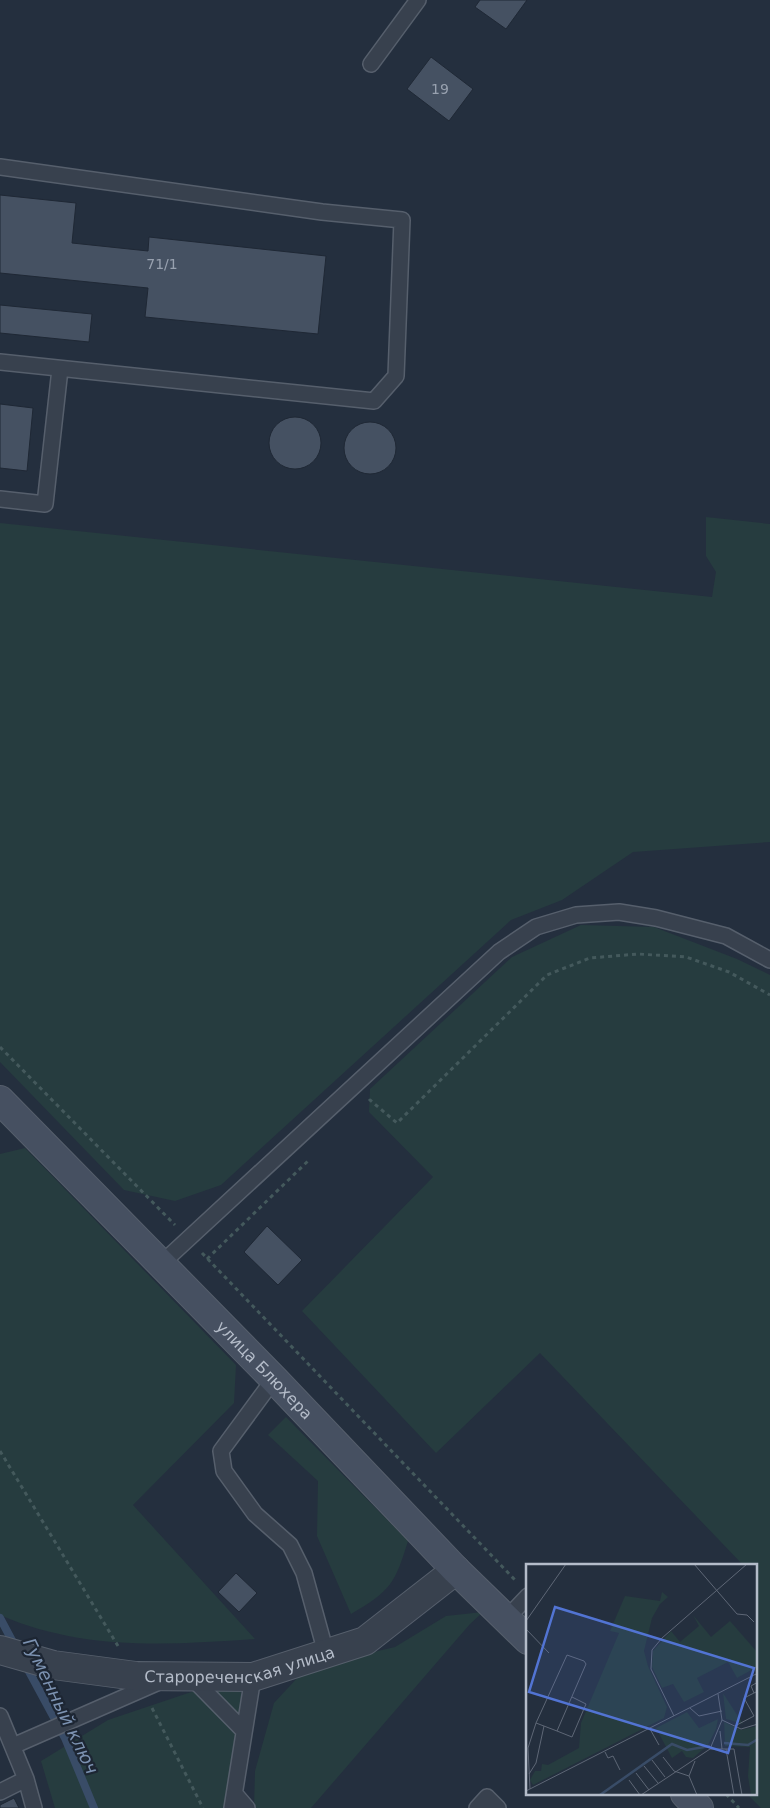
<svg xmlns="http://www.w3.org/2000/svg" width="770" height="1808" font-family="'DejaVu Sans',sans-serif">
<style>
.green{fill:#263c3f}
.lines{fill:none;stroke-linecap:round;stroke-linejoin:round}
.stream{stroke:#394c67;stroke-width:8}
.building{fill:#455162;stroke:#1f2835}
.service-casing{stroke:#565f6c;stroke-width:18}
.minor-casing{stroke:#565f6c;stroke-width:30}
.secondary-casing{stroke:#565f6c;stroke-width:30}
.path{stroke:#44595c;stroke-width:3;stroke-dasharray:4 4;stroke-linecap:butt}
.service{stroke:#38414e;stroke-width:15}
.minor{stroke:#38414e;stroke-width:28}
.secondary{stroke:#465061;stroke-width:28}
.labels{text-anchor:middle;dominant-baseline:central;stroke-width:4.5;stroke-linejoin:round;paint-order:stroke}
.number-label{font-size:14px;fill:#98a1af}
.street-label{font-size:16px;fill:#b4bcc9;stroke:#1d2633}
.water-label{font-size:18px;font-style:italic;fill:#7c92b1;stroke:#1d2633}
.inset-river{fill:none;stroke:#394c67;stroke-width:2.5}
.inset-road{fill:none;stroke:#5e6776;stroke-width:1}
.view{fill:#5274d3;fill-opacity:0.15;stroke:#5274d3;stroke-width:2.5}
.inset-edge{fill:none;stroke:#b4bcc9;stroke-width:2.5}
</style>
<rect width="100%" height="100%" fill="#242f3e"/>
<!-- green -->
<path class="green" d="M706,517L770,524V842L633,852L562,900L511,920L221,1185L175,1201L124,1190L0,1062V523L712,597L716,572L706,556Z
M581,925L654,927L737,959L770,975V1808H761L747,1794H756V1566L743,1565L540,1353L436,1453L302,1311L433,1177L369,1112L370,1089L512,957Z
M25,1148L236,1365L234,1403L133,1505L255,1639C167,1645 83,1651 0,1615V1154Z
M286,1417L408,1541C395,1583 391,1591 351,1614L317,1536L318,1481L268,1435Z
M483,1612L470,1624L311,1808H254L255,1771L274,1703L300,1675L331,1662L395,1647L446,1616Z
M212,1685L241,1692L242,1713L226,1808H55L41,1761L108,1720Z"/>
<g class="lines">
<!-- stream -->
<path class="stream" d="M0,1618L16,1648
M25,1664L65,1738L94,1808"/>
</g>
<!-- building -->
<path class="building" d="M480,0H527L506,29L475,7Z
M431,57L473,89L449,121L407,89Z
M0,195L76,203L72,243L148,251L149,237L326,256L318,334L145,317L148,288L0,273Z
M0,305L92,314L89,342L0,333Z
M0,404L33,408L27,471L0,468Z
M269 443a26 26 0 1 1 52 0a26 26 0 1 1-52 0Z
M344 448a26 26 0 1 1 52 0a26 26 0 1 1-52 0Z
M267,1226L302,1260L278,1285L244,1252Z
M236,1573L257,1593L239,1612L218,1592Z
M14,1798L19,1808H0V1805Z"/>
<g class="lines">
<defs>
<path id="service" d="M371,64L418,0
M0,167L322,212L402,220L396,376L374,401L0,362
M0,499L45,504L60,369
M161,1264L499,952L536,927L576,915L619,912L656,918L726,936L770,960
M274,1379L221,1451L224,1471L255,1514L290,1545L304,1573L326,1653
M506,1619L528,1596
M191,1677L244,1731
M0,1716L26,1779L0,1792
M13,1746L159,1682
M26,1779L34,1808
M235,1794L247,1808
M232,1808L253,1677
M477,1808L487,1797L498,1808"/>
<g id="minor">
<path id="s1" d="M0,1650L53,1665L136,1676L253,1677L365,1641L456,1570"/>
</g>
<g id="secondary">
<path id="s2" d="M0,1100L274,1379L456,1570L528,1640"/>
<path d="M685,1794L699,1808"/>
</g>
</defs>
<!-- service casing -->
<use href="#service" class="service-casing"/>
<!-- minor casing -->
<use href="#minor" class="minor-casing"/>
<!-- secondary casing -->
<use href="#secondary" class="secondary-casing"/>
<!-- path -->
<path class="path" d="M0,1047L175,1225
M369,1101L370,1100L397,1123L547,975L590,958L638,954L686,957L729,972L770,995
M202,1253L516,1581
M207,1259L309,1160
M0,1451L118,1646
M152,1708L203,1808
M726,1794L739,1808"/>
<!-- service -->
<use href="#service" class="service"/>
<!-- minor -->
<use href="#minor" class="minor"/>
<!-- secondary -->
<use href="#secondary" class="secondary"/>
</g>
<g class="labels">
<!-- number labels -->
<g class="number-label">
<text x="440" y="89">19</text>
<text x="162" y="264">71/1</text>
</g>
<!-- street labels -->
<g class="street-label">
<text stroke="none"><textPath href="#s2" startOffset="378">улица Блюхера</textPath></text>
<text stroke="none"><textPath href="#s1" startOffset="244">Старореченская улица</textPath></text>
</g>
<!-- water labels -->
<g class="water-label">
<text transform="translate(61 1706) rotate(64)">Гуменный ключ</text>
</g>
</g>
<!-- overview -->
<g transform="translate(526 1564)">
<rect width="231" height="231" fill="#242f3e"/>
<path d="M136,28L142,33L134,40L126,54L118,87L122,102L141,143L138,154L7,221L4,216L9,207H15L16,200L22,201L53,184L55,159L93,69L84,67L99,32L134,37ZM167,51L185,73L204,57L231,88V103L211,114L202,98L171,114L178,128L158,138L147,120L136,124L126,103L127,87L145,67L154,78L173,62ZM197,129L217,160L200,155ZM161,148L173,164L192,155L190,165L182,181L167,194L160,193L156,187L146,194L130,164ZM198,158L215,166L231,162V231H225L222,212L224,183L199,182Z" fill="#263c3f"/>
<path class="inset-river" d="M198,179L222,181L232,175M74,231L146,180L161,186L184,182"/>
<path class="inset-road" d="M168,0L211,50L221,51L228,58M0,57L40,0M0,65L23,89M228,129L225,122L232,118M164,144L173,152L196,147M148,152L125,105L126,86L136,74L221,0M196,156L215,165L232,160M209,162L228,152L218,134L232,127M124,165L133,181M31,167L46,173L60,140L46,133M194,167L196,185M184,185H200L208,231M200,185H208L216,231M79,188L82,194L87,192L94,206M137,193L148,207L163,212M126,196L139,213M169,197L163,212L171,231M118,202L132,219M110,209L123,226M3,210L10,199L18,162M103,216L114,231M4,225L2,184L10,159L41,91L58,97L60,100L31,167L10,159M0,227L232,109M115,231L184,185L196,156L192,130"/>
<path class="view" d="M29,43L228,104L202,189L3,128Z"/>
<rect width="231" height="231" class="inset-edge"/>
</g>
</svg>
